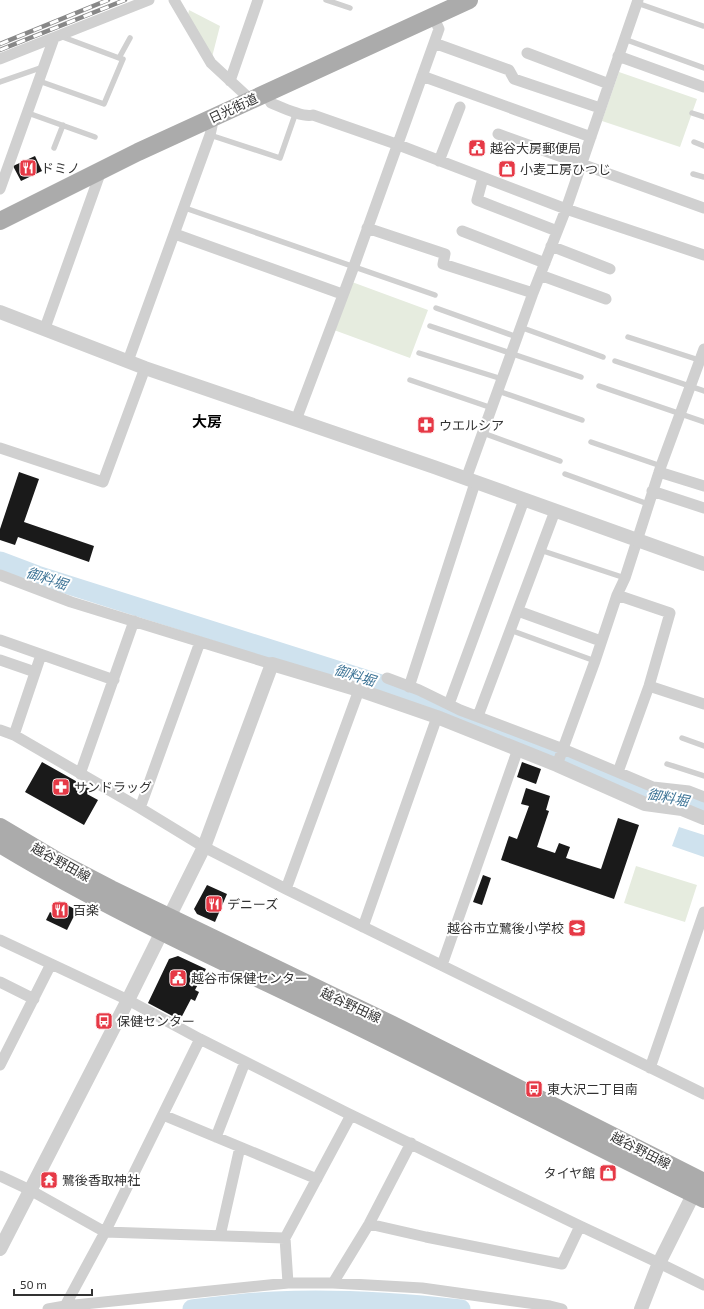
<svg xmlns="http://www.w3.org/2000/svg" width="704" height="1309" font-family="'Exo 2','Noto Sans JP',sans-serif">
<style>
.green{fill:#e6ecdf}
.water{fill:#cfe2ee}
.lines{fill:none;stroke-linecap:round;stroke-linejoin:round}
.river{stroke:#cfe2ee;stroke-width:19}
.building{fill:#1a1a1a}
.service{stroke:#d0d0d0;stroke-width:5.5}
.minor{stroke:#d0d0d0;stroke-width:11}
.tertiary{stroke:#d0d0d0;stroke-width:14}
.primary{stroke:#ababab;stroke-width:18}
.rail-casing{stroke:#888;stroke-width:4.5}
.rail{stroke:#fff;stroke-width:3;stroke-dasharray:9;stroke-linecap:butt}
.labels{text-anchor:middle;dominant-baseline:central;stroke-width:4;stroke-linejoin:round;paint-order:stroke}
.street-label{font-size:13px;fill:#333;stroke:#fff}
.poi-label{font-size:13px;fill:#333;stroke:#fff;text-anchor:start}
.water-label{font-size:14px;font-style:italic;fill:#3f7597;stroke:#fff}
.quarter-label{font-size:15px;font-weight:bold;fill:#000;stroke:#fff}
</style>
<rect width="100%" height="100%" fill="#fff"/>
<!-- green -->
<path class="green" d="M189,10L220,26L212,57L188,15Z
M619,72L697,99L680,147L602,121Z
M352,282L428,310L410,358L334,330Z
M636,866L697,885L685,922L624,903Z"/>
<!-- water -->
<path class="water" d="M679,827L704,835V857L672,846Z"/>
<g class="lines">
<!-- river -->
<path class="river" d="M0,561L37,575L397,689L544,749L647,794L680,797L704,805
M192,1309C219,1306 247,1302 274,1301C337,1298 399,1302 461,1309"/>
</g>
<!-- building -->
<path class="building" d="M35,156L42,171L21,181L13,166Z
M19,472L39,479L24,522L94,546L89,562L18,537L15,545L0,540V529Z
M42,762L90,789L87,794L98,800L84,825L25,792Z
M522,762L541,769L536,784L517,777Z
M526,788L550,796L546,810L549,811L537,847L555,853L559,843L570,847L566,858L601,869L618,818L639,825L614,899L501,860L509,836L517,839L529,806L521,804Z
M483,875L491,878L482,905L473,902Z
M207,885L227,894L215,922L197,914L194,909Z
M59,901L77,910L67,930L46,920L50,912L53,914Z
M178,956L206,969L195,990L199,992L195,1001L191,999L180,1020L148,1003L169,959Z"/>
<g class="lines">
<!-- service -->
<path class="service" d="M326,0L350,8
M637,3L703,26
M60,36L119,58L130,38
M624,39L704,68
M39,81L104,104L123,59
M0,82L43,67
M28,113L95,137
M692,113L704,117
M210,135L280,158L296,112
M694,142L704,146
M54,148L63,125
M693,174L704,177
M185,208L435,295
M436,308L517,337
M430,326L581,377
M520,327L603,357
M628,337L702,361
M419,353L502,379
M615,361L704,391
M410,380L492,408
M599,386L704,422
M498,391L582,420
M483,433L560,461
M591,442L661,466
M565,474L648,504
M540,550L625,578
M510,630L595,661
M682,738L704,746
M667,764L704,776"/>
<!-- minor -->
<path class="minor" d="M174,0L211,63L251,100
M434,43L509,70L514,79L600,108
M527,53L609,84
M618,56L704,87
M0,59L149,0
M422,76L591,137
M230,81L258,0
M266,93L271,103C281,107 303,118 313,115L396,144L566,209L704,255
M498,134L704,208
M439,161L460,107
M483,178L477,200L557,231
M0,189L54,38
M367,228L445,254L443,264L533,293
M462,231L545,263
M175,234L342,294
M551,246L610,269
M540,275L606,299
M45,328L101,171
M128,361L210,135L212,126L209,119
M296,420L354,266L434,43L439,29L433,16
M0,448L103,482L145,368
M659,472L704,486
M466,479L533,293L566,209L638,0
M652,491L704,508
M0,575L71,602L272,664
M617,595L670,613L649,686L618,772
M518,611L598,640
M0,640L114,680
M0,660L35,672
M387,678L419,690L460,710L563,749L653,787L689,791L704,797
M649,686L704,704
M409,687L475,483
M449,704L524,500
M478,716L555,511
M0,730L14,735L140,808L204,847L286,889L704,1094
M14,735L41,655
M557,765L595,661L617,595L625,578L661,466L704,349
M80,774L134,621
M140,808L200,642
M286,889L359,690
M363,927L437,717
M0,940L128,1000L200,1039L347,1113L580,1226L659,1263L704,1285
M442,965L518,749
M0,982L34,999
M0,1065L51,964
M650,1068L704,912
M163,1115L317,1179
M216,1137L245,1062
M0,1176L30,1190L105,1232L285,1238
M369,1224L426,1237L562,1264L580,1226
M220,1236L240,1147
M288,1283L285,1238L351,1115
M333,1283L369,1224L411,1143
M65,1306L105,1232L200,1039
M48,1309L65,1306L288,1283H333L422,1288L550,1306L562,1309"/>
<!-- tertiary -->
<path class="tertiary" d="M0,312L145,368L434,467L704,564
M0,1249L128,1000L204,847L272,664L359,690L437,717L557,765L645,804L682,809L704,818
M641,1309L659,1263L698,1185"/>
<!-- primary -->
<path class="primary" d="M0,221L138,152L469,0
M0,827L59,862L111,889L399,1028L704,1182
M0,844C112,912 232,965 349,1022C468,1080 585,1141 704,1199"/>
<defs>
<path id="rail" d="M0,44L108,0
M0,50L125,0"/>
</defs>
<!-- rail casing -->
<use href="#rail" class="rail-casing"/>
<!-- rail -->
<use href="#rail" class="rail"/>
</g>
<!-- icons -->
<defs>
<symbol id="civic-square" viewBox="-11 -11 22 22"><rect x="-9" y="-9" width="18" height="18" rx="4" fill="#e63946" stroke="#fff"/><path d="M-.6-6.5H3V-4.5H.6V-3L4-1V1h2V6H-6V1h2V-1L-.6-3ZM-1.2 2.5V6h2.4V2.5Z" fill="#fff"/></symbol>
<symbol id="restaurant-square" viewBox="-11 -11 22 22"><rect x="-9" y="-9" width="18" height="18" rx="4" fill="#e63946" stroke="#fff"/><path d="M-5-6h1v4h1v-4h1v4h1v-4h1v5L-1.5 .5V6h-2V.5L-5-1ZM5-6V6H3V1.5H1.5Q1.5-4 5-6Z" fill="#fff"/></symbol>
<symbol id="shop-square" viewBox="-11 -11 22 22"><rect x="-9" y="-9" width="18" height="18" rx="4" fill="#e63946" stroke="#fff"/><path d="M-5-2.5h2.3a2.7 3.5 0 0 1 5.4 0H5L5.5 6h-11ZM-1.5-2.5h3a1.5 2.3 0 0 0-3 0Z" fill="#fff"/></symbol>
<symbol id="pharmacy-square" viewBox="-11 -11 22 22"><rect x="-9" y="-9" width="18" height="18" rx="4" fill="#e63946" stroke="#fff"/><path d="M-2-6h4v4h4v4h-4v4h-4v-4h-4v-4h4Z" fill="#fff"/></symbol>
<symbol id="school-square" viewBox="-11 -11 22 22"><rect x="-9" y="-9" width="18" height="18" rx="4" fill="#e63946" stroke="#fff"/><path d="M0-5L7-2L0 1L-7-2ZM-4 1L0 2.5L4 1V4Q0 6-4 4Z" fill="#fff"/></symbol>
<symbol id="bus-square" viewBox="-11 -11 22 22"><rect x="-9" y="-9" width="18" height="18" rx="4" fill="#e63946" stroke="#fff"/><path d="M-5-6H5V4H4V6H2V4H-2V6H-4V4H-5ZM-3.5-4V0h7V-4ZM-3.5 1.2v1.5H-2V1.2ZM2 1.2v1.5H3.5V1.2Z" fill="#fff"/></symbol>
<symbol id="temple-square" viewBox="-11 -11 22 22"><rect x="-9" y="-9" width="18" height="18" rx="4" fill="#e63946" stroke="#fff"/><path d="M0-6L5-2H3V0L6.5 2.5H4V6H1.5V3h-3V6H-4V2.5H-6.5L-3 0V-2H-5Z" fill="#fff"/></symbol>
</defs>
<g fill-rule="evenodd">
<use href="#civic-square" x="467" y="138" width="20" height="20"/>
<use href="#restaurant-square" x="18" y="158" width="20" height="20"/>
<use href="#shop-square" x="497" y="159" width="20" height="20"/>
<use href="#pharmacy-square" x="416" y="415" width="20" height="20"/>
<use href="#pharmacy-square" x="51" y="777" width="20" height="20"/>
<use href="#restaurant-square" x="204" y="894" width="20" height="20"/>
<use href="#restaurant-square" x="50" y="900" width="20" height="20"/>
<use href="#school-square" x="567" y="918" width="20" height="20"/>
<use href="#civic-square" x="168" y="968" width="20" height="20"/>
<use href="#bus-square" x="94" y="1011" width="20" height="20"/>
<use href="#bus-square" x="524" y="1079" width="20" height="20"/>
<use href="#shop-square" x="598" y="1163" width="20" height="20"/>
<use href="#temple-square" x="39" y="1170" width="20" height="20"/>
</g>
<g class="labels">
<!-- street labels -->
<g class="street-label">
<text transform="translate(233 108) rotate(-25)">日光街道</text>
<text transform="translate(61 862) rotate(29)">越谷野田線</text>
<text transform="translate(351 1005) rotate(25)">越谷野田線</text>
<text transform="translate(641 1150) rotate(27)">越谷野田線</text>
</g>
<!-- poi labels -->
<g class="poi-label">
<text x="490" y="148">越谷大房郵便局</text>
<text x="41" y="168">ドミノ</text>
<text x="520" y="169">小麦工房ひつじ</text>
<text x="439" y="425">ウエルシア</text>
<text x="74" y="787">サンドラッグ</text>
<text x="227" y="904">デニーズ</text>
<text x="73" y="910">百楽</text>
<text x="564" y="928" text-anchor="end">越谷市立鷺後小学校</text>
<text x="191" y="978">越谷市保健センター</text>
<text x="117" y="1021">保健センター</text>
<text x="547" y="1089">東大沢二丁目南</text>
<text x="595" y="1173" text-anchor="end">タイヤ館</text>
<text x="62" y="1180">鷺後香取神社</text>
</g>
<!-- water labels -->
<g class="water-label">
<text transform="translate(47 578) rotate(18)">御料堀</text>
<text transform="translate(355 675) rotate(17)">御料堀</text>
<text transform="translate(668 797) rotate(11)">御料堀</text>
</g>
<!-- quarter labels -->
<g class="quarter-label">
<text x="207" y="421">大房</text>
</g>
</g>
<!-- scale -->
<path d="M14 1289v6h78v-6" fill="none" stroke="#333333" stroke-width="2"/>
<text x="20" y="1289" font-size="12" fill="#333333" stroke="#ffffff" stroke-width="3" paint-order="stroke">50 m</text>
</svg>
